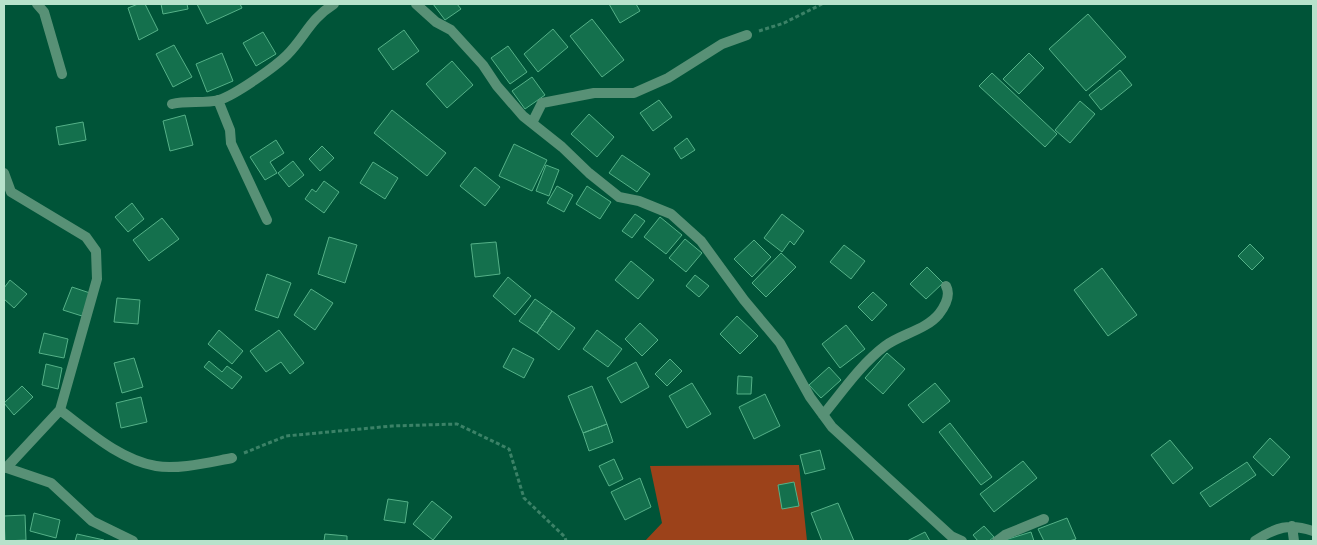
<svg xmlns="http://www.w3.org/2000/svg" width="1317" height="545" font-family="'Open Sans',sans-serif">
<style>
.green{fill:#9c421a}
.building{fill:#14704d;stroke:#55b188}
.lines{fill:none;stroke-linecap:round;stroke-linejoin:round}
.path{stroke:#3b8267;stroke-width:3;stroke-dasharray:4 2.5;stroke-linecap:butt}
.lane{stroke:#589176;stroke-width:10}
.street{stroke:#589176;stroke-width:10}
</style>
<rect width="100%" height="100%" fill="#005438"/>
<!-- green -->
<path class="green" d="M799,465L807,541H645L662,523L650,466Z"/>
<!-- building -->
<path class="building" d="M138,4H145L158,30L139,40L128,8Z
M161,4H187L188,9L163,14Z
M197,4H240L242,8L207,24Z
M433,4H457L461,9L445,20Z
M609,4H636L640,11L620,23Z
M1088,14L1126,57L1086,91L1049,49Z
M592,19L624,60L602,77L570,36Z
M553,29L568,47L538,72L524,54Z
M404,30L419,51L393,70L378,49Z
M263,32L276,54L256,66L243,43Z
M174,45L192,77L173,87L156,54Z
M508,46L527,72L510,84L491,58Z
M222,53L233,81L207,92L196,64Z
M1029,53L1044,68L1019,94L1003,79Z
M452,61L473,85L447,108L426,84Z
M1120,70L1132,85L1101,110L1089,95Z
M992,73L1057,134L1045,147L979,86Z
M532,77L545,95L525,109L512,91Z
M659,100L672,117L653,131L640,113Z
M1080,101L1095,114L1070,143L1055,130Z
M392,110L446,153L427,176L374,133Z
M589,114L614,137L597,157L571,134Z
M185,115L193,145L170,151L163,121Z
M83,122L86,140L59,145L56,127Z
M687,138L695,150L681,159L674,148Z
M276,140L284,153L270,162L277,173L265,180L250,157Z
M514,144L547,160L532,191L499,176Z
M322,146L334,158L320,171L309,159Z
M622,155L650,174L637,192L609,173Z
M293,161L304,175L289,187L278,173Z
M373,162L398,178L385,199L360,183Z
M546,165L559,170L549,196L536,191Z
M475,167L500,187L485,206L460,186Z
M324,181L339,192L324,213L305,199L312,189L316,192Z
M557,186L573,195L564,212L547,203Z
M587,186L611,202L600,219L576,204Z
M132,203L144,219L128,232L115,217Z
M635,214L645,221L632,238L622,231Z
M782,214L804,231L794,245L790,241L782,252L764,238Z
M660,217L682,235L666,254L644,237Z
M162,218L179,239L149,261L133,240Z
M329,237L357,245L345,283L318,274Z
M685,239L702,253L686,272L669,258Z
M754,240L771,257L752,277L734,259Z
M496,242L500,274L475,277L471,244Z
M1250,244L1264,258L1252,270L1238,256Z
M844,245L865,261L851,279L830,262Z
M781,253L796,267L766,297L752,283Z
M631,261L654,280L638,299L615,280Z
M927,267L943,283L926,299L910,284Z
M1102,268L1137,315L1108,336L1074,290Z
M267,274L291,283L278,318L255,310Z
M695,275L709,286L699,297L686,286Z
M508,277L531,296L515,315L493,296Z
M10,280L27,294L14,308L4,299V288Z
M72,287L90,293L82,316L63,310Z
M311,289L333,303L315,330L294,315Z
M873,292L887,305L872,321L858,307Z
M117,298L140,300L138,324L114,322Z
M535,299L552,311L537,333L519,321Z
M552,311L575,328L559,350L537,333Z
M737,316L758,336L740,354L720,334Z
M640,323L658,340L642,356L625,339Z
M846,325L865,349L840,368L822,344Z
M219,330L243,351L232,364L208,344Z
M279,330L304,363L290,374L281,362L266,372L250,351Z
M597,330L622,349L608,367L583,349Z
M44,333L68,339L64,358L39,353Z
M513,348L534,359L524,378L503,367Z
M887,353L905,369L883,394L865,378Z
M134,358L143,387L122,393L114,363Z
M670,359L682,371L667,386L655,374Z
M209,361L222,372L227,366L242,377L232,389L204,367Z
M636,362L649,387L621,403L607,378Z
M46,364L62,368L58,389L42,385Z
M829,367L841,380L821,398L809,385Z
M738,376L752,377L751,394H737Z
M692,383L711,414L687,428L669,396Z
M935,383L950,401L923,423L908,405Z
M22,386L33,397L14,415L4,403Z
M592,386L607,424L583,433L568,396Z
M765,394L780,426L754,439L739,407Z
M141,397L147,422L121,428L116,403Z
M950,423L992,477L981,485L939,432Z
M607,424L613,442L589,451L583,433Z
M1270,438L1290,457L1273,476L1253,457Z
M1170,440L1193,468L1173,484L1151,455Z
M820,450L825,469L805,474L800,455Z
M614,459L623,479L609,486L599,466Z
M1023,461L1037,478L994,512L980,494Z
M1247,462L1256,475L1210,507L1200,493Z
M640,478L651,507L625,520L611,492Z
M794,482L799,506L782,509L778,485Z
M388,499L408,502L405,523L384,520Z
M432,501L452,517L433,540L413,524Z
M838,503L854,541H822L811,513Z
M34,513L60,520L56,538L30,531Z
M25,515L26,540L5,541L4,516Z
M1067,518L1076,539L1069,541H1044L1038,529Z
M984,526L994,537L989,541H978L973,535Z
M925,532L930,541H907Z
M1031,532L1034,541H1005V540Z
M77,534L104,540V541H75Z
M325,534L347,536V541H324Z"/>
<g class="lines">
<!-- path -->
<path class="path" d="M759,31L784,23L822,4
M244,453L286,436L392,426L457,424L509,449L524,498L565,537L566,541"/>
<!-- lane -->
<path class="lane" d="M37,4L44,12L62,74"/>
<!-- street -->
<path class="street" d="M416,4L436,22L451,30L483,65L497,86L523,116L562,147L589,173L619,197L639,201L671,214L701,241L744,300L780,343L810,397L832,427L951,536L962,541
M218,100L230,130L231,143L267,220
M172,104C187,100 204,104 219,100C235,95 275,67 287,55C305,37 310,19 334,4
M532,123L542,103L594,93H634L668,78L722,44L747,35
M4,173L11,192L86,237L96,251L97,279L60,410L6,468
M60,410C88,431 120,460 156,466C178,470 210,462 232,458
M823,415C842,392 861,364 885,346C901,334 926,330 939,314C945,306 951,295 946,286
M4,467L51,483L92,521L133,541
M1292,526L1294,541
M997,541L1005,535L1044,519
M1255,541C1276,527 1289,523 1313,531"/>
</g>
<!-- border -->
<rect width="1317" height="545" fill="none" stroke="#b7e2cb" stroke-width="10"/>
</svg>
